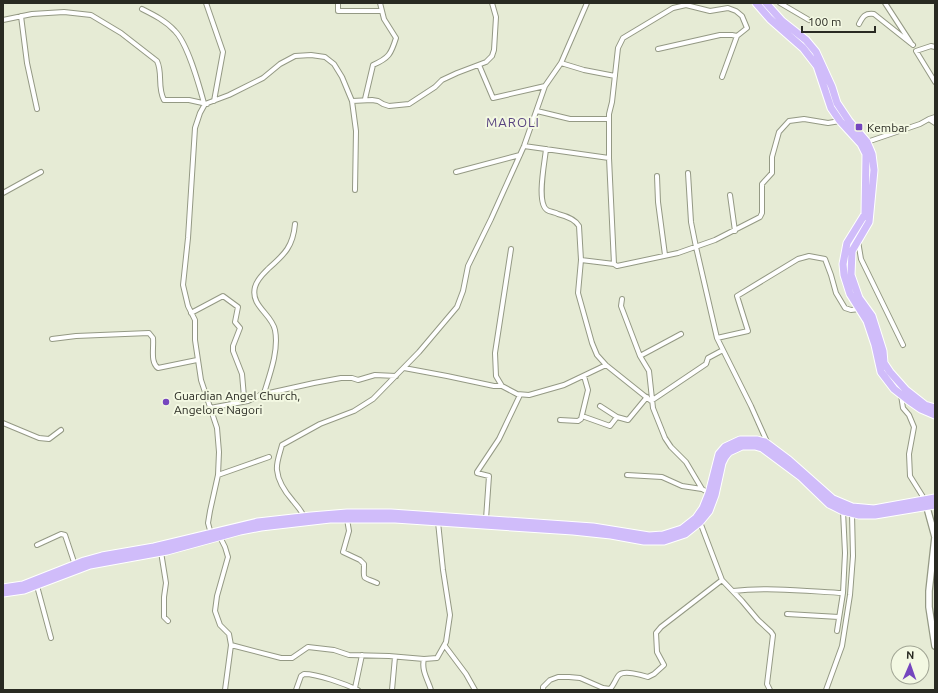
<svg xmlns="http://www.w3.org/2000/svg" width="938" height="693" font-family="Ubuntu,sans-serif">
<style>
.lines{fill:none;stroke-linecap:round;stroke-linejoin:round}
.minor-casing{stroke:#949984;stroke-width:6}
.tertiary-casing{stroke:#949984;stroke-width:8}
.trunk-casing{stroke:#fff;stroke-width:9}
.minor{stroke:#fff;stroke-width:4}
.tertiary{stroke:#fff;stroke-width:5.5}
.trunk{stroke:#d0bcfa;stroke-width:7}
.poi-dot{fill:#7546be;stroke:#f3f8e2;stroke-width:1.5}
.labels{text-anchor:middle;dominant-baseline:central;stroke-width:4;stroke-linejoin:round;paint-order:stroke}
.poi-label{font-size:12px;fill:#292a22;stroke:#f3f8e2;text-anchor:start}
.neighbourhood-label{font-size:13px;letter-spacing:1px;fill:#594481;stroke:#f3f8e2}
</style>
<rect width="100%" height="100%" fill="#e6ebd5"/>
<g class="lines">
<defs>
<path id="minor" d="M206,3L223,52L214,101
M338,3V11H382
M780,3L809,20
M885,3L911,43
M142,9C154,15 166,21 175,31C188,44 199,85 204,103
M21,16L27,63L37,109
M3,20L32,14L64,12L91,15L121,33L157,61C163,73 157,87 164,100H189L207,104
M859,24C863,16 865,13 874,14L913,45
M935,47L931,46L916,51L935,82
M658,49L720,35H732L737,36
M561,63L584,70L615,76
M479,65L493,98L545,86
M365,99L373,65C389,58 391,54 396,38L384,19L380,3
M352,101L372,100L378,101L383,104L389,106L409,104L435,87L442,80L457,73L486,62L492,56L494,50L496,17L492,3
M537,111L570,119H609
M929,119L935,117
M867,142L920,124L929,119L935,123
M524,146L609,158L614,264L617,266L678,253L715,240L760,217L762,213V184L772,173V157L779,132L789,121L804,119L828,123L840,121
M546,149C545,161 536,203 547,210C550,212 555,212 558,214C566,216 575,219 579,226L581,260
M609,158V114L612,102L618,48L623,38L673,8L686,5L710,11L728,8L736,11L742,16L747,28L737,36L722,77
M456,172L520,155
M688,173L691,222L696,247L717,338L751,406L768,444
M657,176L658,202L665,255
M3,193L41,172
M730,195L735,231
M858,241L861,259L903,345
M511,249L495,353L496,376L502,386L517,394L529,395L564,385L606,365
M614,264L581,260L578,293L592,343L597,355L606,365L651,401L706,364L708,358L723,350
M622,299L621,306L640,356L649,371L653,408L665,438L671,447L686,462L702,489L709,493
M191,313L223,296L238,307L235,322L240,328L233,346V351L242,374L244,397
M717,338L748,331L737,296L798,259L809,256L825,259L831,275L836,293L845,308L851,310L859,309
M52,339L76,336L149,333L153,338C154,348 150,362 158,368L197,360
M640,356L681,334
M404,368L447,376L494,386H502
M264,393H269L314,383L341,378H352L358,380L375,375L396,376
M901,395L903,408L909,415L914,427L909,454L910,476L925,500
M600,406L617,417
M210,408L248,401L264,393C270,374 279,350 275,330C272,314 250,306 255,287C257,279 264,273 269,268C285,254 293,246 295,224
M582,416L610,426L617,417L628,420L647,397
M560,420L578,421L581,419L588,390L584,376
M3,423L39,438L49,439L61,430
M218,475L269,457
M627,475L662,477L682,486L702,489
M304,517C302,511 297,506 293,501C286,493 278,481 277,470C276,463 280,453 282,445L320,424L354,411L373,399L419,352L457,307L463,291L468,266L491,219L524,146L545,86L561,63L587,3
M347,519L349,531L343,552L360,560L364,564C364,581 361,576 377,583
M486,519L489,476L477,473V472L499,439L520,395
M700,522L722,580L742,601L758,620L771,632L773,635L767,684L770,690
M211,534L208,523L210,511L218,475L219,452L217,428L201,380L195,340V320L188,306L183,285L188,238L195,128L200,113L205,104L229,95L263,78L280,64L295,56L311,55L325,57L334,64L342,77L352,101L356,131L355,190
M220,537L225,547L228,557L217,596L215,611L220,625L229,634L231,645L225,690
M37,545L61,534L65,535L75,565
M161,552L166,583L164,597V617L168,621
M37,586L51,638
M733,591C769,587 806,591 843,593L845,553L843,511
M787,614L839,617
M837,631L843,593
M231,645L281,658H292L308,647L334,650L349,655L389,656L424,659L437,658L446,642L450,615L443,570L438,522
M445,646L466,674L475,690
M424,659C421,670 428,680 431,690
M355,688L362,655
M296,690L301,676L304,674C318,674 345,684 358,690
M392,690L395,657
M543,690V687L550,680L558,677H569L580,678L603,688L610,689C614,685 616,678 619,675C624,670 642,675 648,677L654,674L664,665L657,652L656,633L661,627L722,580
M826,690L842,646L850,595L853,556L852,514"/>
<path id="tertiary" d="M926,504L935,537L929,591V607L935,646"/>
<path id="trunk" d="M756,3L770,19L803,48L817,66L831,108L840,121L861,144L866,154L865,214L847,243L843,264L844,275L850,294L867,321L875,345L881,372L894,389L908,400L921,409L935,415
M766,3L782,21L806,40L816,52L832,87L837,103L849,121L867,142L872,154L874,170L869,222L852,251L851,275L859,298L872,316L883,351L884,363L890,372L906,390L925,405L935,408
M3,588L23,585L84,561L102,556L154,547L258,522L311,516L347,513H391L593,527L649,536L663,535L682,529L696,518L703,508L709,493L719,454L725,447L740,440H757L765,442L789,460L833,499L852,507L874,509L935,498
M3,593L24,590L90,565L167,551L240,531L261,527L330,519H395L573,531L611,535L644,541H664L685,534L700,522L709,511L715,495L722,463L725,457L729,452L742,446H755L762,448L801,477L829,504L843,511L859,515H875L935,505"/>
</defs>
<!-- minor casing -->
<use href="#minor" class="minor-casing"/>
<!-- tertiary casing -->
<use href="#tertiary" class="tertiary-casing"/>
<!-- trunk casing -->
<use href="#trunk" class="trunk-casing"/>
<!-- minor -->
<use href="#minor" class="minor"/>
<!-- tertiary -->
<use href="#tertiary" class="tertiary"/>
<!-- trunk -->
<use href="#trunk" class="trunk"/>
</g>
<!-- markers -->
<g class="poi-dot">
<rect x="855" y="123" width="8" height="8" rx="2"/>
<circle cx="166" cy="402" r="4"/>
</g>
<g class="labels">
<!-- poi labels -->
<g class="poi-label">
<text x="867" y="127">Kembar</text>
<text x="174" y="395">Guardian Angel Church,<tspan x="174" dy="14">Angelore Nagori</tspan></text>
</g>
<!-- neighbourhood labels -->
<g class="neighbourhood-label">
<text x="513" y="122">MAROLI</text>
</g>
</g>
<!-- border -->
<rect width="938" height="693" fill="none" stroke="#292a22" stroke-width="8"/>
<!-- north arrow -->
<g transform="translate(910 665) rotate(2)"><circle r="19" fill="#f3f8e2" stroke="#a2a695"/>
<path d="M0-3L7 15L0 10L-7 15Z" fill="#7546be"/>
<text y="-6" font-size="11" font-weight="bold" text-anchor="middle" fill="#292a22">N</text>
</g>
<!-- scale -->
<path d="M802 26v6h73v-6" fill="none" stroke="#292a22" stroke-width="2"/>
<text x="808" y="26" font-size="12" fill="#292a22" stroke="#f3f8e2" stroke-width="3" paint-order="stroke">100 m</text>
</svg>
